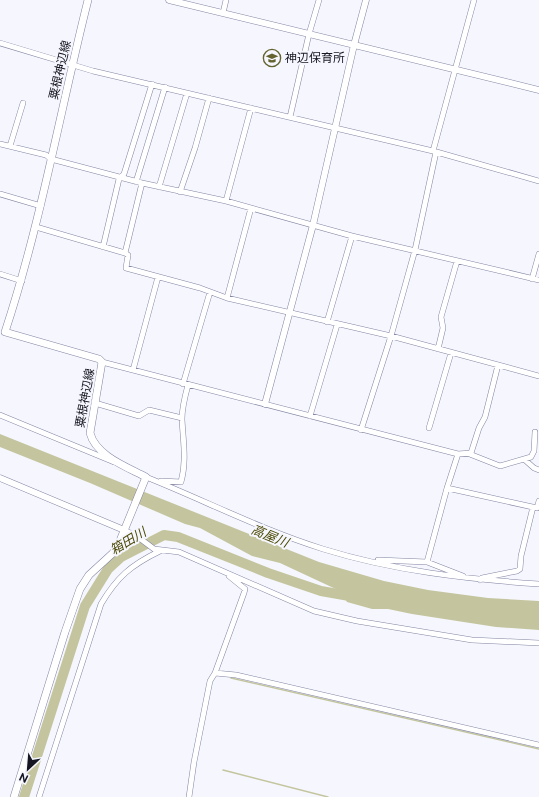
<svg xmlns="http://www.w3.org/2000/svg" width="539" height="797" font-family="'Public Sans','Noto Sans JP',sans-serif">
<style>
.water{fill:#c4c59e}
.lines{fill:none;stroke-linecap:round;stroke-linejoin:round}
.stream{stroke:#c4c59e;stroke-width:1.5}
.river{stroke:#c4c59e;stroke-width:10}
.minor-casing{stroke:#8285a2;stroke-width:6}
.tertiary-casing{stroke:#8285a2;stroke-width:7}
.secondary-casing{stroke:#8285a2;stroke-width:8}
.minor{stroke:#fff;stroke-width:5}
.tertiary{stroke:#fff;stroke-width:6}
.secondary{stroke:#fff;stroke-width:7}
.labels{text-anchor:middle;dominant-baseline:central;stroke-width:4;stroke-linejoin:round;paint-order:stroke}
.poi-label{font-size:12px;fill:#151621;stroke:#f6f7fe;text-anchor:start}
.street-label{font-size:12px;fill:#151621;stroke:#f6f7fe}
.water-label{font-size:13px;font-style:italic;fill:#4b4904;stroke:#f6f7fe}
</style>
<rect width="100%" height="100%" fill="#f6f7fe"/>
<!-- water -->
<path class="water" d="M0,434L319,562L384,581L428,590L488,598L539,601V630L496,627L412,614L388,609H372L347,602L340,591L280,563L252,556L200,528L185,524L90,483L0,447Z"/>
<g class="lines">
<!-- stream -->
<path class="stream" d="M231,678L539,749
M223,770L328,797"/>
<!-- river -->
<path class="river" d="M24,797L85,606L108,569L121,557L164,535L178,537L268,573L321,591L355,597"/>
<defs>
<path id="minor" d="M223,13L226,0
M0,43L93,71L433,151L539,181
M290,117L309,34L319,0
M0,144L46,155L51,159L142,183L226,201L352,236L539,280
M10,146L23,103
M433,151L474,0
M136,182L165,87
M159,187L187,93
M180,192L195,148L209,98
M0,194L41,206
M226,201L251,108
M36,227L125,253L128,255L126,268L200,288L227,298L391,336L539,376
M103,247L119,179L124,174L152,84
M125,253L142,183
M0,274L22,281
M532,279L539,254
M227,298L251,208
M327,322L352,236
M438,349L443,328L441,317L457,261
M102,362L458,454L447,488L537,508L539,501
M133,370L158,277
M183,384L210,292
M95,403L139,416L149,410L182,418
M0,415L114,462
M310,416L337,325
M429,428L451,353
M361,430L391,336L415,250L436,152
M467,453L500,466L531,457L534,451L535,432
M458,454L471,453L479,428L485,417L498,365
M525,460L534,468L539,470
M146,477C206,501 262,530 323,549C394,571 466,579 539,584
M161,481L181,482C187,460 183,441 182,419C182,408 185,396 188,385
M124,530L138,537L154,549L179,552L314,611L357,621L472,640L539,643
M378,560L427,562L463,576
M427,562L447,488
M480,580L482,578L517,571L520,569L521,556L533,507
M215,673L236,675L539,745
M39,797L101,604C117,577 131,565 160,551
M189,797L194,762L210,681L215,673L244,593L245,589L229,576"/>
<path id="tertiary" d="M169,0L539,90
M265,404L313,225L354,45L366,0
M0,478L124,530"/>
<path id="secondary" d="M14,797L65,632L80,589L89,575L113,553L119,543L146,477C127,467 96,456 90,433L102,362L99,359L5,332C41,223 60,111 88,0"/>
</defs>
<!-- minor casing -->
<use href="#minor" class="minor-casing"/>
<!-- tertiary casing -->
<use href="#tertiary" class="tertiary-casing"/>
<!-- secondary casing -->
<use href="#secondary" class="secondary-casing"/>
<!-- minor -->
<use href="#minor" class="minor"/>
<!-- tertiary -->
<use href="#tertiary" class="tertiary"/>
<!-- secondary -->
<use href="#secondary" class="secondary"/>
</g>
<!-- icons -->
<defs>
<symbol id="school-ring" viewBox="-11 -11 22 22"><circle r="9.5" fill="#f6f7fe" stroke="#646330" stroke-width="1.5"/><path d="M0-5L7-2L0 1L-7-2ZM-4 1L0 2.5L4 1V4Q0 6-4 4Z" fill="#646330"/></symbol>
</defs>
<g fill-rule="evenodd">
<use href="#school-ring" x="262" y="48" width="20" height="20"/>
</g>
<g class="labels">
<!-- poi labels -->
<g class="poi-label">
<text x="285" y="58">神辺保育所</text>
</g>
<!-- street labels -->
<g class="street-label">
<text transform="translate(60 70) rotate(-77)">粟根神辺線</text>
<text transform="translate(85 398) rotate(-80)">粟根神辺線</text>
</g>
<!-- water labels -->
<g class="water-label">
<text transform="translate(270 536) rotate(22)">高屋川</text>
<text transform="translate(128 541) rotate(-31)">箱田川</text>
</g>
</g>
<!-- north arrow -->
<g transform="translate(28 769) rotate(206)" stroke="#f6f7fe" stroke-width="3" paint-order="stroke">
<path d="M0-3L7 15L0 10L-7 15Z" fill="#151621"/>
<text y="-6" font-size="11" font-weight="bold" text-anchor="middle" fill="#151621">N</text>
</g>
</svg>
